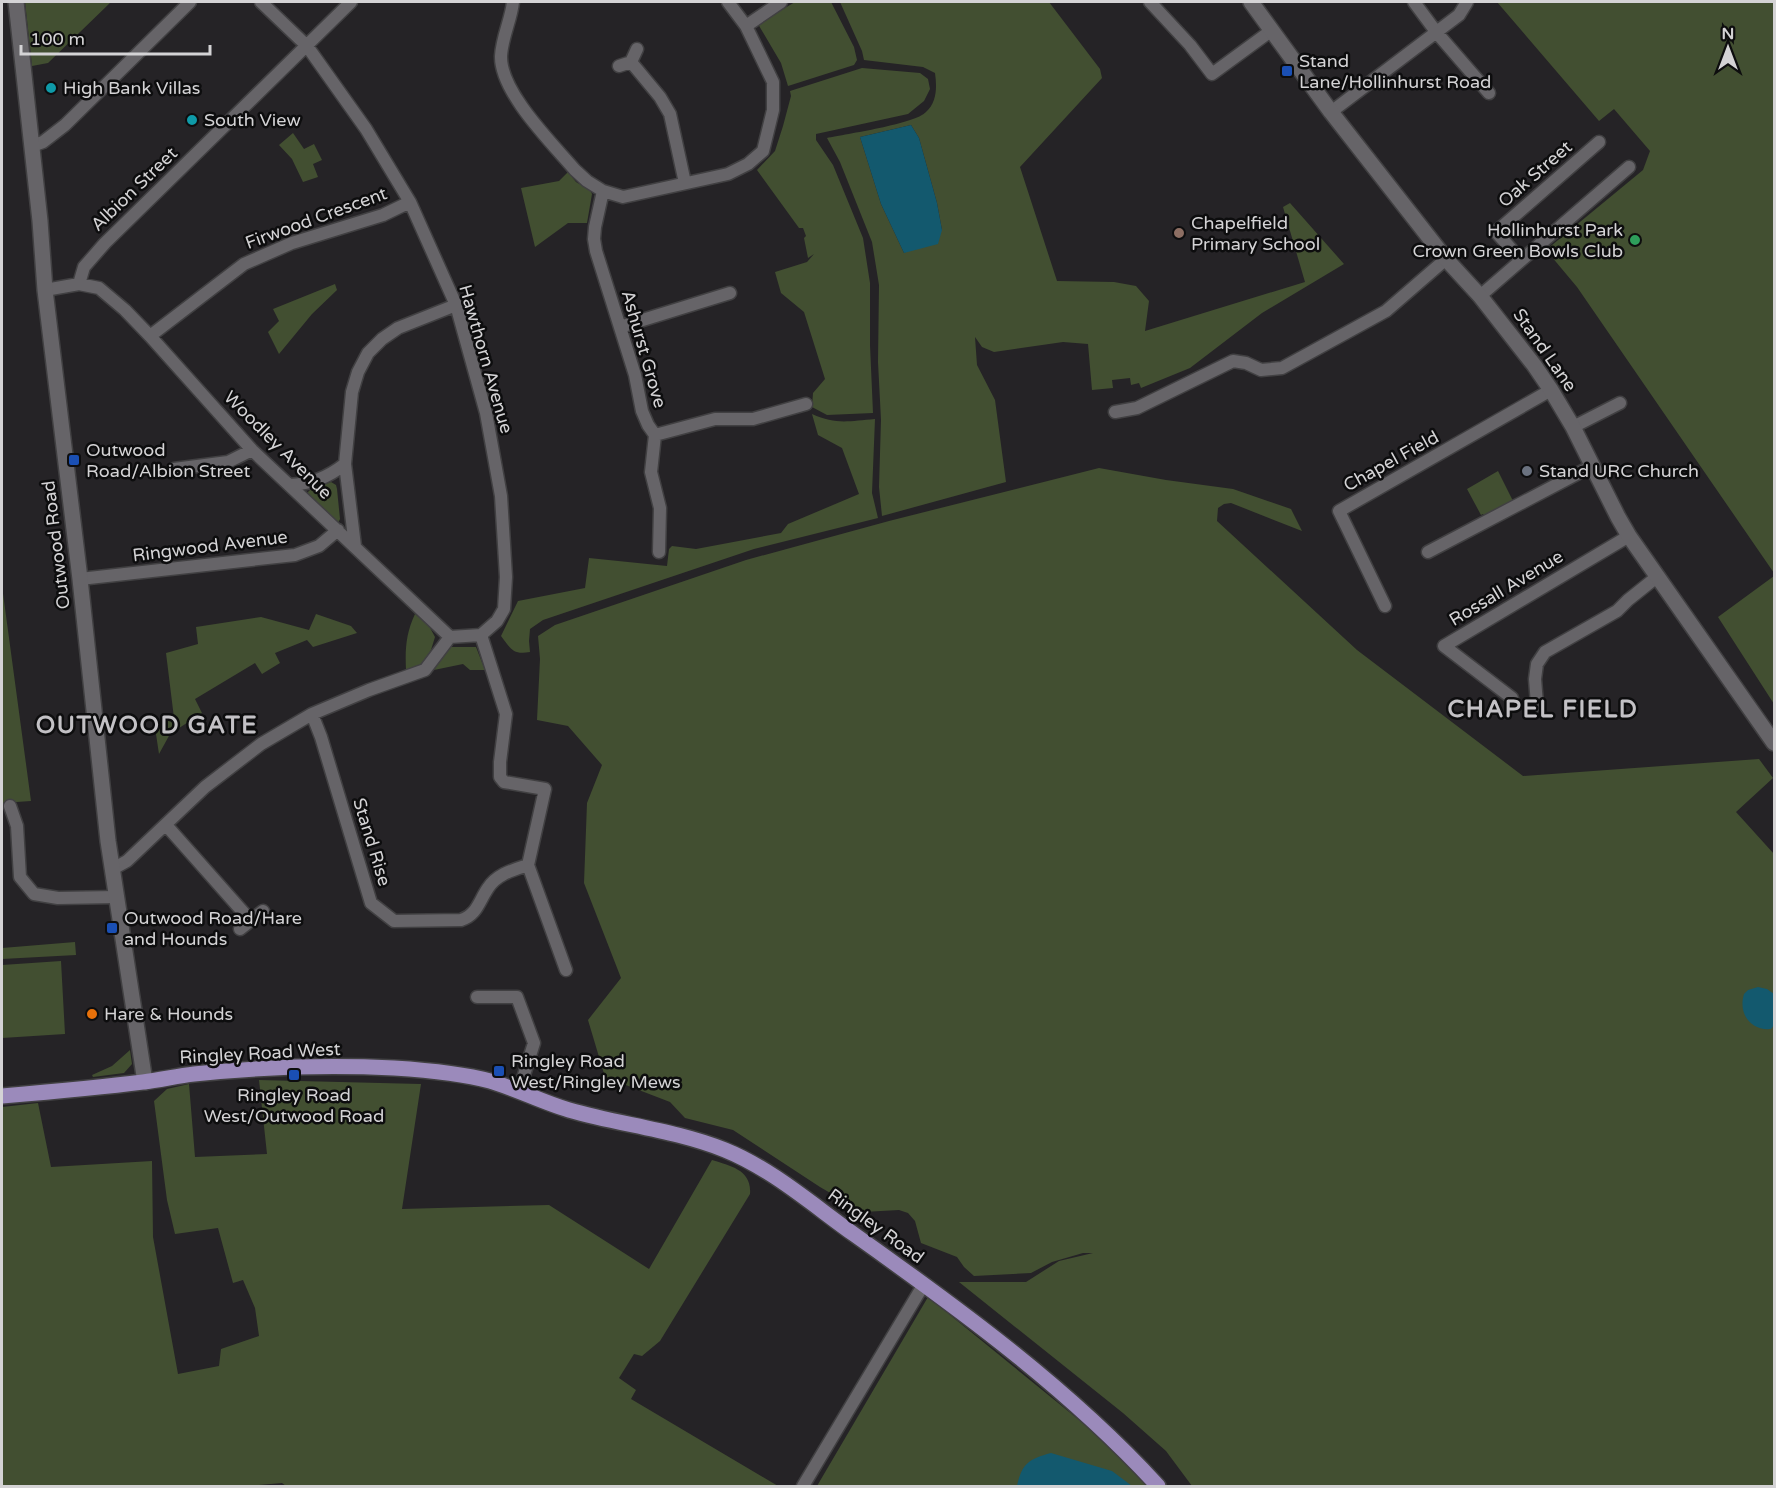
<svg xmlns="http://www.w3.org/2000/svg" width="1776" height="1488" font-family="'Varela Round',sans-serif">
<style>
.green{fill:#424f31;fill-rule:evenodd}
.water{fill:#13596e}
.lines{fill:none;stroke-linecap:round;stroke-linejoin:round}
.minor-casing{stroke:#414042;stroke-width:15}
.tertiary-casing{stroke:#414042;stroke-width:18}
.primary-casing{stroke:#414042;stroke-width:18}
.minor{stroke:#666468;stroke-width:12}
.tertiary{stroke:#666468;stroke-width:15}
.primary{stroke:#9b8abb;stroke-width:15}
.transit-dot{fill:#1a4fb4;stroke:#0d0d0e;stroke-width:2}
.culture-dot{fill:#0f9aa8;stroke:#0d0d0e;stroke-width:2}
.education-dot{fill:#8d6e63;stroke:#0d0d0e;stroke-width:2}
.leisure-dot{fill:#2e9e5b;stroke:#0d0d0e;stroke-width:2}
.worship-dot{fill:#6b7280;stroke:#0d0d0e;stroke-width:2}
.food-dot{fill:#e8710a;stroke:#0d0d0e;stroke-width:2}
.labels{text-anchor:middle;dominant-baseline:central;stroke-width:5;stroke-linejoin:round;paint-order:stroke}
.poi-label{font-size:18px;fill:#d4d3d5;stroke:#0d0d0e;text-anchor:start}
.street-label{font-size:18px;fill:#d4d3d5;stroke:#0d0d0e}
.district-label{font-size:24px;font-weight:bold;letter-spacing:1.5px;fill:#c3c1c5;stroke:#0d0d0e}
</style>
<rect width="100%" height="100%" fill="#252326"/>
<!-- green -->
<path class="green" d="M25,2H111L48,63L32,66Z
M795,2H831L854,47L857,60L854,65L788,86L781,63L758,24Z
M840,2H1049L1100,69L1102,78L1020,167L1057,281L1114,282L1136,286L1149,301L1145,331L1305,282L1283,207L1290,203L1344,264L1262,313L1190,368L1141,388L1139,383L1131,385L1130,378L1112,380L1113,388L1092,390L1088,344L1063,342L994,352L982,347L975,337L977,365L995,400L1006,482L882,516L879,487L881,420L878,362L879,285L872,242L840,162L827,138C846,134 915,124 926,112C937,102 937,87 935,73L923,67L864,60L862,51ZM911,125L919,138L937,203L942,230L904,253L881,204L860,137Z
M1497,2H1774V573L1577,287L1546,250L1643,170L1650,151L1614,109L1599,121Z
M862,68L920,73L928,79L930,89L924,101L908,114L816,134V140L833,165L863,238L870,283V345L873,413L827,415L812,407L813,393L825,379L804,312L781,293L775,272L807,262L814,254L808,258L804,238L806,236L803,228H799L757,170L775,151L783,126L791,96L790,91Z
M293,133L304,149L314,144L322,160L313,164L318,177L303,182L292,159L279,145Z
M568,172L576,182L590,190L592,194L587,223H568L535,247L521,188L559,181Z
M335,284L337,290L312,314L279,354L268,332L279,321L273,309Z
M812,414C836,425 849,421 875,419L872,493L878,518L754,549L543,620L530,629L529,641L530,652C513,655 511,649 501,636L518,601L585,588L589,558L667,566L669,549L672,546L696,549L781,533L788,524L859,494L842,448L818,435Z
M1099,468L1166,480L1233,489L1291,509L1302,531L1231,503L1224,504L1218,508L1217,521L1357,650L1523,776L1759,759L1773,778L1736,812L1774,854V1486H1192L1166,1451L1123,1413L959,1282H1026L1059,1261L1093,1253H1083L1052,1262L1031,1273L974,1276L964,1267L957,1257L921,1243L915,1221L908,1213L899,1210L863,1212L820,1187L733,1130L685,1118L670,1102L605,1077L588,1020L621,978L584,883L587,803L602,765L568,726L537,720L540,659L538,636L555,625L746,560L889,521Z
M1498,471L1514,503L1485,517L1483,514L1481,515L1467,489Z
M331,482L336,485L337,489L340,519L338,523L335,522L308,496V492L310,490Z
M1774,576V704L1718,617Z
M2,586L31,801L2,803Z
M316,614L351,626L357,633L313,647L307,640L275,653L280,663L262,674L255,663L195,699L202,713L170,734L159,754L154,721L174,718L166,653L198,644L196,627L261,617L309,630Z
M415,614L428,624L435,637L431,650L421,665L406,670C405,649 406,633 415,614Z
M450,647H476L485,670H470L463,664L434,670Z
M75,942L76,955L2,959V948Z
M61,961L65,1034L2,1038V965Z
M130,1050L132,1064L124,1073L93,1077L92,1075L112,1066Z
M259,1080L421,1084L402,1209L549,1205L649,1269L712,1160C731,1166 752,1170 750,1194L660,1341L642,1356L634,1354L619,1378L636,1390L631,1399L778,1486H286L282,1483L259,1485L257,1486H2V1107L38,1103L51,1167L152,1161L153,1237L178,1374L219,1366L221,1349L259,1336L255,1308L243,1280L233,1283L218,1228L175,1234L167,1200L154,1101L167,1089L189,1084L195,1157L267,1154Z
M928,1297L1100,1437L1147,1486H817Z"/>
<!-- water -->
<path class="water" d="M911,125L919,138L937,203L942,230L938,244L904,253L881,204L860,137Z
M1758,987L1767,989L1774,994V1025L1771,1029C1750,1031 1738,1013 1744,994L1748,990Z
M1051,1453L1112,1471L1132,1486H1017C1022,1463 1029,1459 1051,1453Z"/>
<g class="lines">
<defs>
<path id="minor" d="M261,2L307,46L366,129L410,202L456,305L486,413L501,496L506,577L504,609L497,621L481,635L450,637
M513,2C511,20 502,37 501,56C500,92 552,143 575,170L587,181L603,191L623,197L728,174L748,164L763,151L773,110V82L746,26L728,2
M1150,2L1190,45L1212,74L1272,30
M1414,2L1437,33L1489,93
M746,26L781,2
M631,62L660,97L670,114L685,183
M619,66L631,62L637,49
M1331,112L1459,15L1467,2
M32,146L43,142L65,125L190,2
M603,191L595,227L594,239L596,251L635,375L642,411L648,425L655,435L651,472L660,508L659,552
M1521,260L1496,232L1599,142
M79,284L99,288L125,310L150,336L252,450L450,637
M45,290L79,284L84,267L105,243L351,2
M1480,296L1629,167
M620,327L730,293
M150,336L244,264L292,243L383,215L410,202
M1115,412L1137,408L1233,361L1246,363L1261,370L1282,368L1386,311L1446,259
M1573,427L1620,403
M655,435L715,419H753L806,404
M174,469L228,462L252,450
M289,485C311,484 327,478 345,464
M355,546L345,464L352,392L358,372L368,353L382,339L398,328L456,305
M1428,552L1592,466
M80,579L295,555L319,546L338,530
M1385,606L1339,511L1551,390
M481,635L506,714L500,762V777L504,782L545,789L528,865
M1512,698L1444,646L1629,536
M1532,708L1537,704L1535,679L1537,664L1545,652L1617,611L1628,600L1658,576
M312,714L321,737L371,903L394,921L461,920C477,915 479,901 488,888C497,874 513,870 528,865L566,970
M10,806L17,826L20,877L34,894L58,898L116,897
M166,825L251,921
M111,867L118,866L127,861L205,787L261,744L312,714L369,690L425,670L450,637
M240,929L263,911
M477,997H517L534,1043L519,1091
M803,1486L924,1284"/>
<path id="tertiary" d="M16,2L40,221L45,290L80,579L108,841L145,1082
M1251,2L1331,112L1446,259L1480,296L1534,365L1551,390L1573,427L1618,517L1629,536L1774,743"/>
<path id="primary" d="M2,1096C49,1092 96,1088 143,1082C160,1080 177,1076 194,1074C260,1067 328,1065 394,1068C425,1070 461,1073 490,1081C517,1089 542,1102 569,1110C621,1125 675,1130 725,1150C772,1169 814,1206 855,1235C962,1311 1069,1389 1158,1486"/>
</defs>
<!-- minor casing -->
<use href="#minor" class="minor-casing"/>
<!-- tertiary casing -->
<use href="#tertiary" class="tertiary-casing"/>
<!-- primary casing -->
<use href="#primary" class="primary-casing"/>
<!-- minor -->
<use href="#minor" class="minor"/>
<!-- tertiary -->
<use href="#tertiary" class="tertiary"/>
<!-- primary -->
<use href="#primary" class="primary"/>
</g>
<!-- markers -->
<g class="transit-dot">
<rect x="1281" y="65" width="12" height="12" rx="3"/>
<rect x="68" y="454" width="12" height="12" rx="3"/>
<rect x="106" y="922" width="12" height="12" rx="3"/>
<rect x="493" y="1065" width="12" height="12" rx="3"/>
<rect x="288" y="1069" width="12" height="12" rx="3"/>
</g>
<g class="culture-dot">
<circle cx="51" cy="88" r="6"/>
<circle cx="192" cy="120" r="6"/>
</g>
<circle class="education-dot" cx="1179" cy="233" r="6"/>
<circle class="leisure-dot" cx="1635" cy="240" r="6"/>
<circle class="worship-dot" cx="1527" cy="471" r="6"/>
<circle class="food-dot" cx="92" cy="1014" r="6"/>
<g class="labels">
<!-- poi labels -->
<g class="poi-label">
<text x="1299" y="61">Stand<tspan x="1299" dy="21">Lane/Hollinhurst Road</tspan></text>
<text x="63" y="88">High Bank Villas</text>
<text x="204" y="120">South View</text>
<text x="1191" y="223">Chapelfield<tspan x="1191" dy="21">Primary School</tspan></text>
<text x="1623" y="230" text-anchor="end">Hollinhurst Park<tspan x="1623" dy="21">Crown Green Bowls Club</tspan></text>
<text x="86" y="450">Outwood<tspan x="86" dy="21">Road/Albion Street</tspan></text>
<text x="1539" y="471">Stand URC Church</text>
<text x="124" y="918">Outwood Road/Hare<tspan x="124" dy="21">and Hounds</tspan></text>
<text x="104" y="1014">Hare &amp; Hounds</text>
<text x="511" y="1061">Ringley Road<tspan x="511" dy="21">West/Ringley Mews</tspan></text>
<text x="294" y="1095" text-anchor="middle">Ringley Road<tspan x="294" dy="21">West/Outwood Road</tspan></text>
</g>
<!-- street labels -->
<g class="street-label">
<text transform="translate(1535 174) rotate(-41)">Oak Street</text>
<text transform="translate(134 189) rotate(-44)">Albion Street</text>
<text transform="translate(316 218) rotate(-20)">Firwood Crescent</text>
<text transform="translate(644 349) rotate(74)">Ashurst Grove</text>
<text transform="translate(1545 350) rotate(55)">Stand Lane</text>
<text transform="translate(486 359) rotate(74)">Hawthorn Avenue</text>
<text transform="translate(278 445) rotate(45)">Woodley Avenue</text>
<text transform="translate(1391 461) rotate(-29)">Chapel Field</text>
<text transform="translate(56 545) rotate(-97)">Outwood Road</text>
<text transform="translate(210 546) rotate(-7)">Ringwood Avenue</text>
<text transform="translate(1506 588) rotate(-31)">Rossall Avenue</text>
<text transform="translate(372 842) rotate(73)">Stand Rise</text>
<text transform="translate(260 1053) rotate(-3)">Ringley Road West</text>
<text transform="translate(876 1226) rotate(36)">Ringley Road</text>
</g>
<!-- district labels -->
<g class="district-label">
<text x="1543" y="709">CHAPEL FIELD</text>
<text x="147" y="725">OUTWOOD GATE</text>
</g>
</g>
<!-- border -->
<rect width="1776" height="1488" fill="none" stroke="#d4d3d5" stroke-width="6"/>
<!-- north arrow -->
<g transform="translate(1728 48)" stroke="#0d0d0e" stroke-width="4.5" paint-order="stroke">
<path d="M0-4.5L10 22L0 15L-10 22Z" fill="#d4d3d5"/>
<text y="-9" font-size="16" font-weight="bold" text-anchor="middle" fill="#d4d3d5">N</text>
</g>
<!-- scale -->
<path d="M21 45v9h189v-9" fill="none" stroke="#d4d3d5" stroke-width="3"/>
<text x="30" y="45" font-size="18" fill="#d4d3d5" stroke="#0d0d0e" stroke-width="4.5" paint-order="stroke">100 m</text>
</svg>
